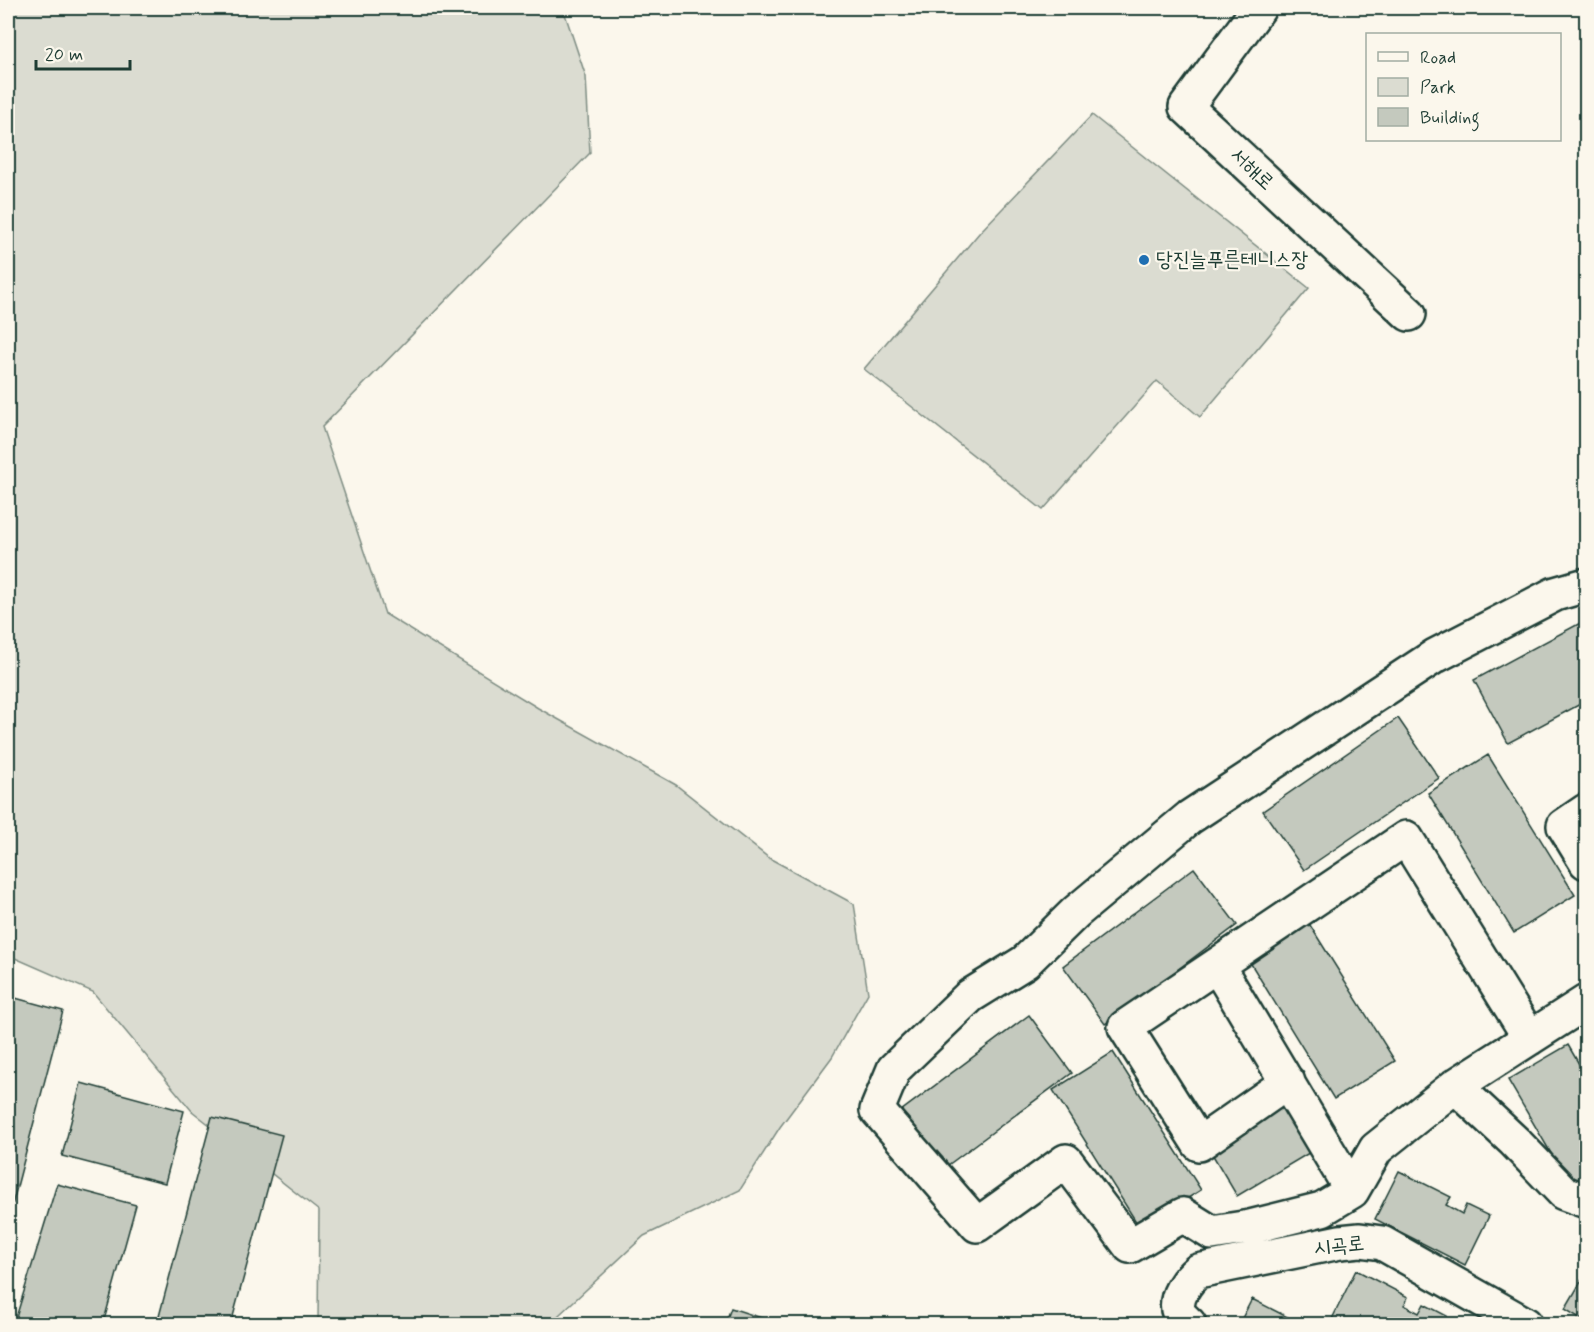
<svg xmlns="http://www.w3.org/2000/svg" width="1594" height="1332" font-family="Mynerve,'Poor Story',sans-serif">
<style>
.green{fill:#dbdcd1;stroke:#7d8c82;stroke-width:1.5}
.building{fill:#c4c9be;stroke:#1f3d34;stroke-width:1.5}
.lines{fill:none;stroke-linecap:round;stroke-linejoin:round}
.minor-casing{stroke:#1f3d34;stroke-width:38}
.minor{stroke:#fbf7ec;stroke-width:33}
.poi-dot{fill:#1f6fb2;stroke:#fbf7ec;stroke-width:2}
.labels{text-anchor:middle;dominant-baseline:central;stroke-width:4.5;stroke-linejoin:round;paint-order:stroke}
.street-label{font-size:21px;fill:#1f3d34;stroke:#fbf7ec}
.poi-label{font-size:21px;fill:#1f3d34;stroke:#fbf7ec;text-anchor:start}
</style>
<rect width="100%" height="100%" fill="#fbf7ec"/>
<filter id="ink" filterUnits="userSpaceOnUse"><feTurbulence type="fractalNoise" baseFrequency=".0167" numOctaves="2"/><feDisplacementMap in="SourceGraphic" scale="12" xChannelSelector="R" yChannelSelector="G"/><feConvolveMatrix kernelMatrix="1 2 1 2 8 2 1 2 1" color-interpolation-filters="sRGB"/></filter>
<g filter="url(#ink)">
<!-- green -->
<path class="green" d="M8,8H563L586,77L590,153L322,427L385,614L538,708L676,785L769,858L854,904L868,993L832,1057L780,1127L740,1190L644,1236L560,1314L550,1324H318L319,1211L192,1111L93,992L8,955Z
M1092,115L1309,288L1200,417L1157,381L1043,510L864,369L980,232Z"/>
<!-- building -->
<path class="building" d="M1586,620V701L1508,743L1474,680Z
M1398,718L1439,778L1304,870L1263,811Z
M1488,755L1575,895L1514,933L1428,793Z
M1194,868L1237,925L1105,1024L1063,966Z
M1308,922L1395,1061L1334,1099L1248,959Z
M8,996L63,1011L8,1221Z
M1029,1015L1072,1073L940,1171L897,1114Z
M1568,1045L1586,1076V1174L1569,1184L1508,1080Z
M1113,1052L1201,1190L1140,1228L1053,1090Z
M81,1083L184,1111L165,1183L62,1156Z
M1286,1101L1314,1150L1237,1196L1208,1147Z
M212,1117L282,1135L231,1324H157Z
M1399,1171L1451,1197L1446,1205L1462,1214L1466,1205L1489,1216L1465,1265L1375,1219Z
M57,1184L136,1205L103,1324H14Z
M1356,1270L1408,1297L1404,1305L1419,1313L1424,1304L1447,1316L1443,1324H1344L1332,1319Z
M1586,1273V1322L1565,1309Z
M1252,1299L1301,1324H1239Z
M731,1308L780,1324H725Z"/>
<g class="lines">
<defs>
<path id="minor" d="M1259,8L1186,107L1409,314
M1586,585L1555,594L1435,656L1190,817L1076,912L1025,962L970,996L894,1069L877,1110L977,1225L1066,1161L1130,1246L1183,1215L1212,1233L1250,1227L1322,1209L1352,1191L1376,1149L1455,1086L1586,1002
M1586,811L1564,826L1586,862
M1217,965L1352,1191
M1288,1082L1199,1144L1125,1027L1406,838L1530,1038
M1455,1086L1514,1141L1564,1193L1586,1201
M1189,1324C1186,1321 1181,1317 1179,1313C1173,1298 1187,1280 1198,1271L1340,1242L1360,1240L1382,1243L1525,1324"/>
</defs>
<!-- minor casing -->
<use href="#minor" class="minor-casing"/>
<!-- minor -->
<use href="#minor" class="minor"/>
</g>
</g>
<!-- markers -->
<circle class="poi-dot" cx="1144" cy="260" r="6"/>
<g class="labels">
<!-- street labels -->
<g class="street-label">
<text transform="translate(1252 169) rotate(43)">서해로</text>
<text transform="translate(1339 1246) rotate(-6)">시곡로</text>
</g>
<!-- poi labels -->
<g class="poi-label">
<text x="1156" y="260">당진늘푸른테니스장</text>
</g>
</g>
<!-- margin -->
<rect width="1594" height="1332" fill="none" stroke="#fbf7ec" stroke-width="30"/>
<rect x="15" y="15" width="1564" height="1302" fill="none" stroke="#1f3d34" stroke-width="2" filter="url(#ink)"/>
<!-- legend -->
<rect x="1366" y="33" width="195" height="108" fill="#fbf7ec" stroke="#a3ada2" stroke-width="1.5"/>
<rect x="1378" y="52" width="30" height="9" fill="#fbf7ec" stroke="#a3ada2" stroke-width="1.5"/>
<text x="1420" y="63" font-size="18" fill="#1f3d34">Road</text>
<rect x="1378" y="78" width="30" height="18" fill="#dbdcd1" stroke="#a3ada2" stroke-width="1.5"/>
<text x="1420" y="93" font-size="18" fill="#1f3d34">Park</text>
<rect x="1378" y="108" width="30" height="18" fill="#c4c9be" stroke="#a3ada2" stroke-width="1.5"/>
<text x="1420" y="123" font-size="18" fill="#1f3d34">Building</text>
<!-- scale -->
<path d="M36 60v9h94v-9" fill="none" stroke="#1f3d34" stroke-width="3"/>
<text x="45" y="60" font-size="18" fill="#1f3d34" stroke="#fbf7ec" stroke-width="4.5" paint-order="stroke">20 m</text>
</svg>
